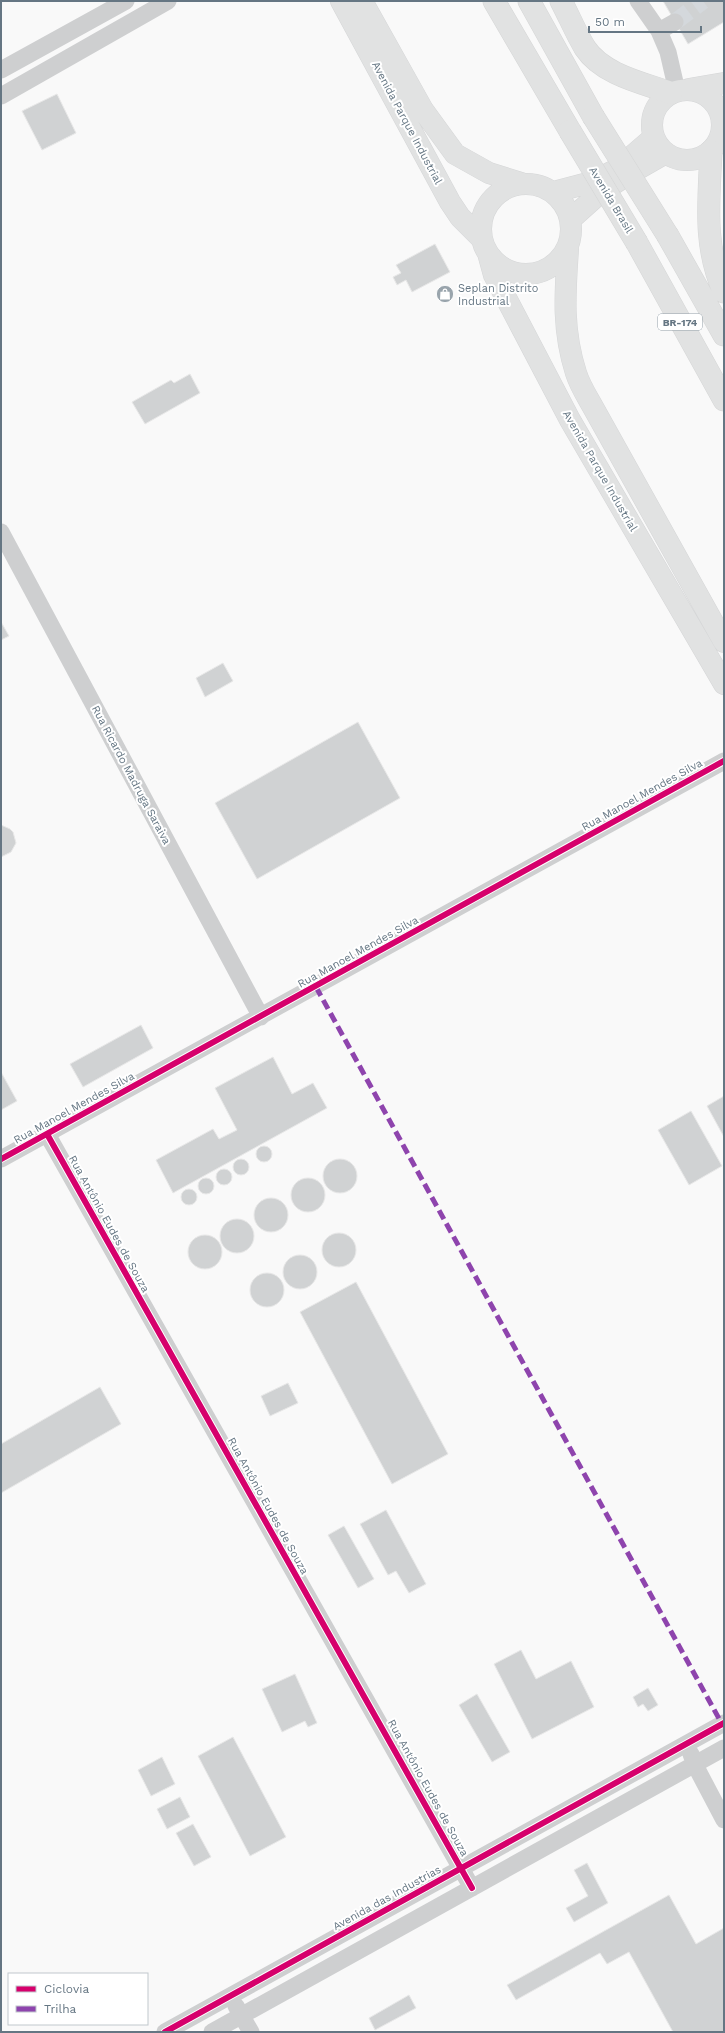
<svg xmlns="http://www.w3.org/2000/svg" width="725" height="2033" font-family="'Work Sans',sans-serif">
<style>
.building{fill:#d0d2d3;stroke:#e8e8e8}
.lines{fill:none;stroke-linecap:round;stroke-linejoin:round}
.minor-tunnel{stroke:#d4d8dc;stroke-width:17;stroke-dasharray:17 8;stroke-linecap:butt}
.major-casing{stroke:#d5d6d7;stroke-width:22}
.highway-casing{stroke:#d5d6d6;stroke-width:23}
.minor{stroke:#cecfd0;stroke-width:17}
.major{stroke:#e1e2e2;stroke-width:21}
.highway{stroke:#e1e2e2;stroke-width:22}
.highway-bridge-casing{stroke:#d5d6d6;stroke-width:23;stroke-linecap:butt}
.highway-bridge{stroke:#e1e2e2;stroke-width:22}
.quiet{stroke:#8e44ad;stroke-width:5;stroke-dasharray:10 5;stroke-linecap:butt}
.cycleway-casing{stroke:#fff;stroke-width:8}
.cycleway{stroke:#d6006c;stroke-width:6}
.labels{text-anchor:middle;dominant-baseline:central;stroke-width:4;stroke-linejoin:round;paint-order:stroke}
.shield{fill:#fff;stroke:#939fa8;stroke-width:1}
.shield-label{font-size:10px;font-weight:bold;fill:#657683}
.street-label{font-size:11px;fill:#657683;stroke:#fff}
.poi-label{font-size:11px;fill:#657683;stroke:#fff;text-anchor:start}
</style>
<rect width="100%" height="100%" fill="#f9f9f9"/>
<!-- building -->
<path class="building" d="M663,1H724V22L688,44Z
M57,94L76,133L42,150L22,111Z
M435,244L450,272L412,292L406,280L397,285L393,277L401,273L396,265Z
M190,374L200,393L145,424L132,402L171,380L174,383Z
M1,622L9,636L1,640Z
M223,663L233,681L205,697L196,678Z
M358,722L400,798L257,879L215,803Z
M1,825L10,829L13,832L16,843L11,852L1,857Z
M141,1025L153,1048L83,1087L70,1064Z
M273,1057L292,1094L313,1083L327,1108L173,1193L156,1160L213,1129L219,1139L237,1130L215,1088Z
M1,1072L17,1101L1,1110Z
M724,1096V1137L707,1106Z
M691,1111L722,1166L689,1185L658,1130Z
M256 1154a8 8 0 1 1 16 0a8 8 0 1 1-16 0Z
M323 1176a17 17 0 1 1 34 0a17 17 0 1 1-34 0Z
M233 1167a8 8 0 1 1 16 0a8 8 0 1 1-16 0Z
M216 1177a8 8 0 1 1 16 0a8 8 0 1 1-16 0Z
M291 1195a17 17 0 1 1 34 0a17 17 0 1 1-34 0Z
M198 1186a8 8 0 1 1 16 0a8 8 0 1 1-16 0Z
M181 1197a8 8 0 1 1 16 0a8 8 0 1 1-16 0Z
M254 1215a17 17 0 1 1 34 0a17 17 0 1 1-34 0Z
M220 1236a17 17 0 1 1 34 0a17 17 0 1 1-34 0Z
M322 1250a17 17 0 1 1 34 0a17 17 0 1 1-34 0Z
M188 1252a17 17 0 1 1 34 0a17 17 0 1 1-34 0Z
M283 1272a17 17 0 1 1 34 0a17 17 0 1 1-34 0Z
M250 1290a17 17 0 1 1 34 0a17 17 0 1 1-34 0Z
M356,1282L448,1454L392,1484L300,1312Z
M288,1383L298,1403L270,1416L261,1396Z
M100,1387L121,1424L1,1493V1444Z
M386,1510L426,1584L409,1593L396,1571L388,1575L360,1524Z
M344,1526L374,1579L358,1588L328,1535Z
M521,1650L536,1679L571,1661L594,1707L532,1739L494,1664Z
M295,1674L317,1723L308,1727L305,1721L282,1732L262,1689Z
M648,1688L658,1705L648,1711L643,1704L638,1707L633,1697Z
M477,1694L510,1752L492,1762L459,1705Z
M233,1737L286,1837L250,1856L198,1756Z
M162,1757L175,1784L151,1796L138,1770Z
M180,1797L190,1817L167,1829L157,1809Z
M193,1824L211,1857L194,1866L176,1833Z
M587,1863L608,1903L574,1922L566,1908L588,1896L574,1870Z
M669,1895L696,1944L724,1928V2032H673L629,1952L607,1964L600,1953L516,2000L507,1985Z
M409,1995L416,2008L375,2030L369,2018Z"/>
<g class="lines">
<!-- minor-tunnel -->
<path class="minor-tunnel" d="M675,22L703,1"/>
<defs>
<path id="major" d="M341,1L450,202L460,217L482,239
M362,1L423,110L455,154L489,173L521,183
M689,89L724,83
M652 125a35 35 0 1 1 70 0a35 35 0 1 1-70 0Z
M481 229a45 45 0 1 1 90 0a45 45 0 1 1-90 0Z
M554,192L592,182L617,169L654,137
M571,219L600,193L624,177L666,153
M568,249C565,293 562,329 576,373C580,386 588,398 594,409L724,642
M488,253L494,275L570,420L724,684"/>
<path id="highway" d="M494,1L570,131
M529,1L593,116
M561,1C569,16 576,33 585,48C603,75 643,83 671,93
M711,151C709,201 703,245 724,292
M668,236L724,335
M637,243L724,400"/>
</defs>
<!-- major casing -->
<use href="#major" class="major-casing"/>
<!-- highway casing -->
<use href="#highway" class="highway-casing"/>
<!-- minor -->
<path class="minor" d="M638,1L659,31
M675,22L659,31L668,52L677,91
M1,70L126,1
M1,96L168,1
M1,532L261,1017
M47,1134L472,1888
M1,1159L724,761
M691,1754L695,1765L724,1820
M236,2006L251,2032
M165,2032L724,1723
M212,2032L724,1748"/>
<!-- major -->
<use href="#major" class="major"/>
<!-- highway -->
<use href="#highway" class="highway"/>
<defs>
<path id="highway-bridge" d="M593,116L668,236
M570,131L637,243"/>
</defs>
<!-- highway-bridge casing -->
<use href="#highway-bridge" class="highway-bridge-casing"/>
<!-- highway-bridge -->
<use href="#highway-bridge" class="highway-bridge"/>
<!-- quiet -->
<path class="quiet" d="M316,987L722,1724"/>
<defs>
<path id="cycleway" d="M47,1134L472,1888
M1,1159L724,761
M165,2032L724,1723"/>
</defs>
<!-- cycleway casing -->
<use href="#cycleway" class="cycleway-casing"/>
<!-- cycleway -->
<use href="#cycleway" class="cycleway"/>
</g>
<!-- icons -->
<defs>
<symbol id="shop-disc" viewBox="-11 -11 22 22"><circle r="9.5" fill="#99a4ac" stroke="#fff"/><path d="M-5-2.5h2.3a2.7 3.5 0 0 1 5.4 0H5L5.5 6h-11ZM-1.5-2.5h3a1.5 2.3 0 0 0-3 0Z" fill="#fff"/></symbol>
</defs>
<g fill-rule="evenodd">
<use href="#shop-disc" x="435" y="284" width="20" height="20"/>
</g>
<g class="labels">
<!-- shield labels -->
<rect class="shield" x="658" y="314" width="44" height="16" rx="3"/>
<g class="shield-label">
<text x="680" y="322">BR-174</text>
</g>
<!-- street labels -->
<g class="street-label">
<text transform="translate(407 123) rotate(62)">Avenida Parque Industrial</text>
<text transform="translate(611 200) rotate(59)">Avenida Brasil</text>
<text transform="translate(600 471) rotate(60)">Avenida Parque Industrial</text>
<text transform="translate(131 775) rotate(62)">Rua Ricardo Madruga Saraiva</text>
<text transform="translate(642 795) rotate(-29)">Rua Manoel Mendes Silva</text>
<text transform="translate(358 952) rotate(-29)">Rua Manoel Mendes Silva</text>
<text transform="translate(74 1108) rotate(-29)">Rua Manoel Mendes Silva</text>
<text transform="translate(109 1224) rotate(61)">Rua Antônio Eudes de Souza</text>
<text transform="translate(268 1506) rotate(61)">Rua Antônio Eudes de Souza</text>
<text transform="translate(428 1788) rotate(61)">Rua Antônio Eudes de Souza</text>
<text transform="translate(387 1898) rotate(-29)">Avenida das Industrias</text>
</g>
<!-- poi labels -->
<g class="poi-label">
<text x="458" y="288">Seplan Distrito<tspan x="458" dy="13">Industrial</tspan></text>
</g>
</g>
<!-- border -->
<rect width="725" height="2033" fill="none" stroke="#657683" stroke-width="4"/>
<!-- legend -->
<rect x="8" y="1973" width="140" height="52" fill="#ffffff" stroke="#c1c8cd"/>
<rect x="16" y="1986" width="20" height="6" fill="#d6006c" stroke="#c1c8cd"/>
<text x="44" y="1993" font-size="12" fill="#657683">Ciclovia</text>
<rect x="16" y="2006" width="20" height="6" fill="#8e44ad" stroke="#c1c8cd"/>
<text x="44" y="2013" font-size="12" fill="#657683">Trilha</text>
<!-- scale -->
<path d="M589 26v6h112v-6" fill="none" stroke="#657683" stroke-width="2"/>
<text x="595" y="26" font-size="12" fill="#657683" stroke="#ffffff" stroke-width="3" paint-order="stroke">50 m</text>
</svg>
